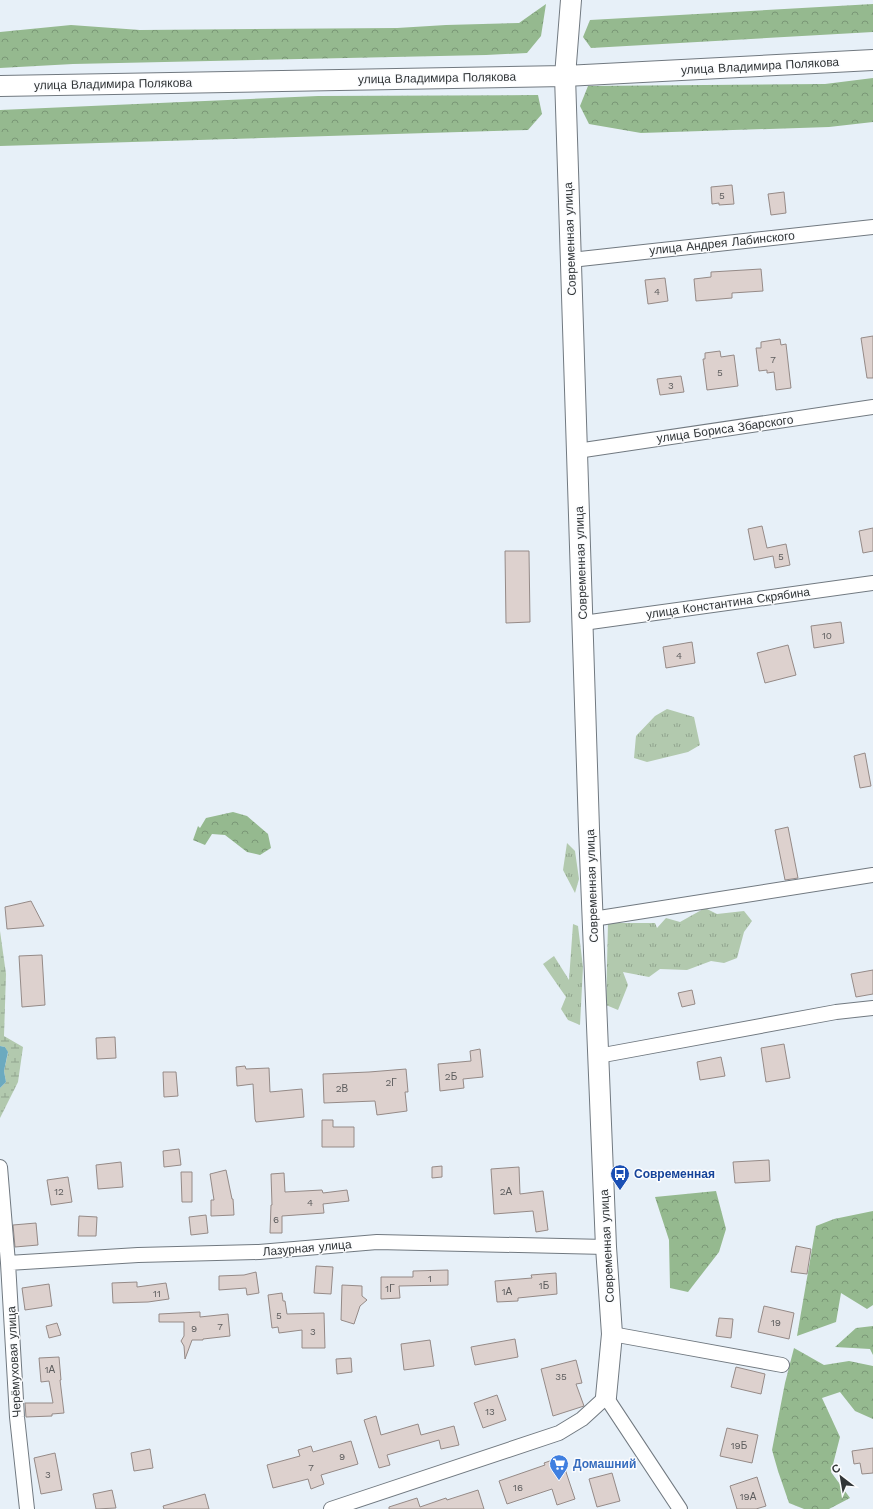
<svg xmlns="http://www.w3.org/2000/svg" width="873" height="1509" font-family="'Work Sans',sans-serif">
<style>
.grass{fill:url(#grass-tufts)}
.forest{fill:url(#forest-crowns)}
.wetland{fill:url(#wetland-marsh)}
.water{fill:#6caabf}
.building{fill:#ddd1ce;stroke:#958a87}
.lines{fill:none;stroke-linecap:round;stroke-linejoin:round}
.street-casing{stroke:#717980;stroke-width:16}
.secondary-casing{stroke:#717980;stroke-width:22}
.street{stroke:#fff;stroke-width:14}
.secondary{stroke:#fff;stroke-width:20}
.labels{text-anchor:middle;dominant-baseline:central;stroke-width:3;stroke-linejoin:round;paint-order:stroke}
.number-label{font-size:10px;fill:#5c5c5d}
.street-label{font-size:12px;fill:#313537;stroke:#fbfcfe}
.transit-label{font-size:12px;font-weight:bold;fill:#164399;stroke:#fbfcfe;text-anchor:start}
.shop-label{font-size:12px;font-weight:bold;fill:#366cbe;stroke:#fbfcfe;text-anchor:start}
</style>
<defs>
<pattern id="grass-tufts" width="24" height="20" patternUnits="userSpaceOnUse"><rect width="24" height="20" fill="#b2c9ae"/><path d="M3 7l-1-3M5 7V3M7 7l1-3M15 17l-1-3M17 17v-4M19 17l1-3" fill="none" stroke="#91a48e"/></pattern>
<pattern id="forest-crowns" width="20" height="18" patternUnits="userSpaceOnUse"><rect width="20" height="18" fill="#95b98f"/><path d="M2 6a3 3 0 1 1 6 0M12 15a3 3 0 1 1 6 0" fill="none" stroke="#7a9776"/></pattern>
<pattern id="wetland-marsh" width="20" height="14" patternUnits="userSpaceOnUse"><rect width="20" height="14" fill="#b2c9ae"/><path d="M1 5h8M5 5V1M11 12h8M15 12V8" fill="none" stroke="#91a48e"/></pattern>
</defs>
<rect width="100%" height="100%" fill="#e7f0f8"/>
<!-- grass -->
<path class="grass" d="M667,709L694,717L700,745L688,752L647,762L634,758L636,736L655,716Z
M567,843L575,851L579,879L575,893L563,870Z
M705,908L717,914L744,911L752,921L744,932L737,958L724,963L711,961L687,970L660,969L649,977L623,972L628,985L618,1010L606,1005L608,923H655L657,928L666,918L680,922Z
M573,924L578,926L583,967L580,1025L568,1020L561,1009L566,997L543,964L554,956L569,980Z"/>
<!-- forest -->
<path class="forest" d="M546,4L541,36L527,53L486,55L73,64L0,68V32L71,25L140,30L397,28L446,25L519,23Z
M873,4V32L591,48L583,37L590,20Z
M873,78V122L829,127L641,133L589,124L580,106L588,86L825,84Z
M538,95L542,114L528,130L0,146V110L318,96Z
M233,812L247,816L268,834L271,848L260,855L247,852L225,835L212,834L205,845L193,840L198,826L200,828L206,818Z
M716,1191L726,1229L719,1252L688,1292L670,1288L669,1240L655,1197Z
M873,1211V1305L867,1309L841,1293L836,1322L797,1336L816,1226L834,1219Z
M873,1326V1355L870,1349L835,1347L856,1328Z
M794,1348L824,1365L849,1361L873,1366V1419L855,1411L840,1392L822,1398L840,1437L831,1472L850,1498L829,1509H804L789,1503L778,1471L772,1450L785,1383Z"/>
<!-- wetland -->
<path class="wetland" d="M0,931L6,974L4,1036L23,1047L18,1082L0,1118V1088L6,1082L4,1071L8,1053L5,1047L0,1046Z"/>
<!-- water -->
<path class="water" d="M0,1046L5,1047L8,1052L4,1071L6,1082L0,1088Z"/>
<!-- building -->
<path class="building" d="M732,185L734,204L719,205V203L712,204L711,187Z
M784,192L786,213L771,215L768,194Z
M761,269L763,291L732,293V298L696,301L694,279L711,277V272Z
M665,278L668,301L648,304L645,280Z
M873,336V378H867L861,338Z
M780,339L781,345L786,344L791,388L776,390L774,372L767,373V370L759,371L756,348H761V342Z
M720,351L721,357L734,355L738,386L707,390L703,359H705V353Z
M681,376L684,392L660,395L657,379Z
M762,526L767,548L786,544L790,565L775,568L773,556L754,560L748,529Z
M873,528V551L863,553L859,531Z
M505,551H529L530,622L506,623Z
M841,622L844,643L814,648L811,626Z
M692,642L695,663L666,668L663,647Z
M788,645L796,675L765,683L757,653Z
M865,753L871,786L860,788L854,756Z
M788,827L798,878L785,880L775,830Z
M31,901L44,926L7,929L5,907Z
M42,955L45,1005L22,1007L19,956Z
M873,970V994L856,997L851,974Z
M692,990L695,1004L682,1007L678,993Z
M115,1037L116,1058L97,1059L96,1038Z
M784,1044L790,1078L766,1082L761,1048Z
M480,1049L483,1077L463,1079L464,1088L440,1091L438,1064L471,1061L470,1051Z
M721,1057L725,1076L700,1080L697,1062Z
M245,1066L246,1069L269,1068L270,1092L302,1089L304,1117L256,1122L255,1119L253,1084L237,1086L236,1067Z
M406,1069L408,1092H405L407,1111L377,1115L375,1101L324,1103L323,1074L369,1072Z
M163,1072H176L178,1096L164,1097Z
M322,1120H333V1127H354V1147H322Z
M179,1149L181,1165L164,1167L163,1151Z
M769,1160L770,1181L735,1183L733,1162Z
M121,1162L123,1187L98,1189L96,1165Z
M442,1166V1177L432,1178V1167Z
M519,1167L520,1194L543,1191L548,1230L536,1232L533,1211L494,1214L491,1169Z
M226,1170L232,1199H233L234,1215L211,1216V1200H214L210,1174Z
M181,1172H192V1202H182Z
M284,1173L285,1192L322,1190L323,1193L347,1190L349,1201L323,1204L324,1213L282,1216V1233H270L271,1205H272L271,1174Z
M68,1177L72,1202L51,1205L47,1180Z
M206,1215L208,1233L191,1235L189,1217Z
M79,1216L97,1217L96,1236H78Z
M36,1223L38,1245L15,1247L13,1225Z
M796,1246L811,1249L807,1274L791,1272Z
M316,1266L333,1267L331,1294L314,1293Z
M448,1270V1285L399,1286L400,1298L381,1299V1277H413V1271Z
M256,1272L259,1293L247,1295L246,1288L219,1290V1276L244,1275Z
M556,1273L557,1294L518,1298V1301L497,1302L495,1281L532,1278L531,1275Z
M137,1282V1287L166,1283L169,1299L148,1302L113,1303L112,1283Z
M49,1284L52,1306L25,1310L22,1288Z
M342,1285L362,1286V1296L367,1300L360,1306L354,1324L341,1320Z
M282,1293L283,1301H285L287,1314L324,1313L325,1348H302V1330L279,1333L278,1327L272,1328L268,1295Z
M764,1306L794,1313L789,1339L758,1332Z
M200,1312V1317L228,1314L230,1336L203,1339V1340H192L185,1359L184,1346L181,1341L184,1336V1322H159V1314Z
M719,1318L733,1319L731,1338L716,1336Z
M57,1323L61,1335L49,1338L46,1326Z
M515,1339L518,1357L475,1365L471,1347Z
M430,1340L434,1366L404,1370L401,1344Z
M59,1357L61,1380H60L64,1413L52,1414V1416L26,1417L25,1403H53L49,1381L41,1382L39,1358Z
M351,1358L352,1372L337,1374L336,1359Z
M576,1360L582,1383L576,1384L584,1406L553,1416L541,1369Z
M736,1367L765,1374L761,1394L731,1387Z
M497,1395L506,1420L483,1428L474,1403Z
M376,1416L381,1435L418,1424L421,1435L454,1426L459,1445L441,1449L439,1440L387,1455L390,1465L379,1468L364,1420Z
M727,1428L758,1435L752,1463L720,1456Z
M351,1441L358,1464L321,1475L324,1484L311,1489L308,1479L273,1488L267,1465L300,1456L298,1450L311,1446L313,1452Z
M873,1448V1473L862,1474L860,1463L854,1464L852,1451Z
M150,1449L153,1468L134,1471L131,1453Z
M55,1453L62,1490L41,1494L34,1458Z
M561,1457L575,1499L557,1505L552,1489L507,1504L499,1481L545,1465L544,1463Z
M612,1473L620,1501L597,1507L589,1479Z
M757,1477L766,1506L756,1509H737L730,1486Z
M112,1490L116,1508L96,1509L93,1494Z
M478,1490L484,1509H389V1507L417,1498L420,1507L446,1498L447,1500Z
M205,1494L209,1509H164L163,1506Z"/>
<g class="lines">
<defs>
<path id="street" d="M571,260L873,227
M577,451L873,407
M583,623L873,583
M593,919L873,875
M598,1056L836,1012L873,1008
M0,1167L8,1263L17,1417L27,1509
M8,1263L138,1255L259,1252L377,1242L606,1247
M612,1334L782,1365
M331,1509L559,1433L582,1419L606,1397L680,1509"/>
<path id="secondary" d="M571,0L565,76L589,829L606,1247L612,1334L606,1397
M0,86L565,76L873,60"/>
</defs>
<!-- street casing -->
<use href="#street" class="street-casing"/>
<!-- secondary casing -->
<use href="#secondary" class="secondary-casing"/>
<!-- street -->
<use href="#street" class="street"/>
<!-- secondary -->
<use href="#secondary" class="secondary"/>
</g>
<!-- icons -->
<defs>
<symbol id="bus-pin" viewBox="-11 -11 22 30"><path d="M0 17L-7.5 6A9.5 9.5 0 1 1 7.5 6Z" fill="#1a4fb4" stroke="#fbfcfe"/><path d="M-5-6H5V4H4V6H2V4H-2V6H-4V4H-5ZM-3.5-4V0h7V-4ZM-3.5 1.2v1.5H-2V1.2ZM2 1.2v1.5H3.5V1.2Z" fill="#fff"/></symbol>
<symbol id="supermarket-pin" viewBox="-11 -11 22 30"><path d="M0 17L-7.5 6A9.5 9.5 0 1 1 7.5 6Z" fill="#3f7fe0" stroke="#fbfcfe"/><path d="M-6-5.5h2.5l.6 2H6L4.5 2H-2.5L-4.4-4H-6ZM-1.5 3.2a1.3 1.3 0 1 0 .1 0ZM3 3.2a1.3 1.3 0 1 0 .1 0Z" fill="#fff"/></symbol>
</defs>
<g fill-rule="evenodd">
<use href="#bus-pin" x="609" y="1163" width="22" height="30"/>
<use href="#supermarket-pin" x="548" y="1453" width="22" height="30"/>
</g>
<g class="labels">
<!-- number labels -->
<g class="number-label">
<text x="722" y="195">5</text>
<text x="657" y="291">4</text>
<text x="773" y="359">7</text>
<text x="720" y="372">5</text>
<text x="671" y="385">3</text>
<text x="781" y="556">5</text>
<text x="827" y="635">10</text>
<text x="679" y="655">4</text>
<text x="451" y="1076">2Б</text>
<text x="391" y="1082">2Г</text>
<text x="342" y="1088">2В</text>
<text x="59" y="1191">12</text>
<text x="506" y="1191">2А</text>
<text x="310" y="1202">4</text>
<text x="276" y="1219">6</text>
<text x="430" y="1278">1</text>
<text x="544" y="1285">1Б</text>
<text x="390" y="1288">1Г</text>
<text x="507" y="1291">1А</text>
<text x="157" y="1293">11</text>
<text x="279" y="1315">5</text>
<text x="776" y="1322">19</text>
<text x="220" y="1326">7</text>
<text x="194" y="1328">9</text>
<text x="313" y="1331">3</text>
<text x="50" y="1369">1А</text>
<text x="561" y="1376">35</text>
<text x="490" y="1411">13</text>
<text x="739" y="1445">19Б</text>
<text x="342" y="1456">9</text>
<text x="311" y="1467">7</text>
<text x="48" y="1474">3</text>
<text x="518" y="1487">16</text>
<text x="748" y="1496">19А</text>
</g>
<!-- street labels -->
<g class="street-label">
<text transform="translate(760 66) rotate(-3)">улица Владимира Полякова</text>
<text transform="translate(437 78) rotate(-1)">улица Владимира Полякова</text>
<text transform="translate(113 84) rotate(-1)">улица Владимира Полякова</text>
<text transform="translate(570 239) rotate(-92)">Современная улица</text>
<text transform="translate(722 243) rotate(-6)">улица Андрея Лабинского</text>
<text transform="translate(725 429) rotate(-8)">улица Бориса Збарского</text>
<text transform="translate(581 563) rotate(-92)">Современная улица</text>
<text transform="translate(728 603) rotate(-8)">улица Константина Скрябина</text>
<text transform="translate(592 886) rotate(-92)">Современная улица</text>
<text transform="translate(607 1246) rotate(-93)">Современная улица</text>
<text transform="translate(307 1248) rotate(-5)">Лазурная улица</text>
<text transform="translate(14 1362) rotate(-93)">Черёмуховая улица</text>
</g>
<!-- transit labels -->
<g class="transit-label">
<text x="634" y="1174">Современная</text>
</g>
<!-- shop labels -->
<g class="shop-label">
<text x="573" y="1464">Домашний</text>
</g>
</g>
<!-- north arrow -->
<g transform="translate(841 1477) rotate(329)" stroke="#fbfcfe" stroke-width="3" paint-order="stroke">
<path d="M0-3L7 15L0 10L-7 15Z" fill="#313537"/>
<text y="-6" font-size="11" font-weight="bold" text-anchor="middle" fill="#313537">С</text>
</g>
</svg>
